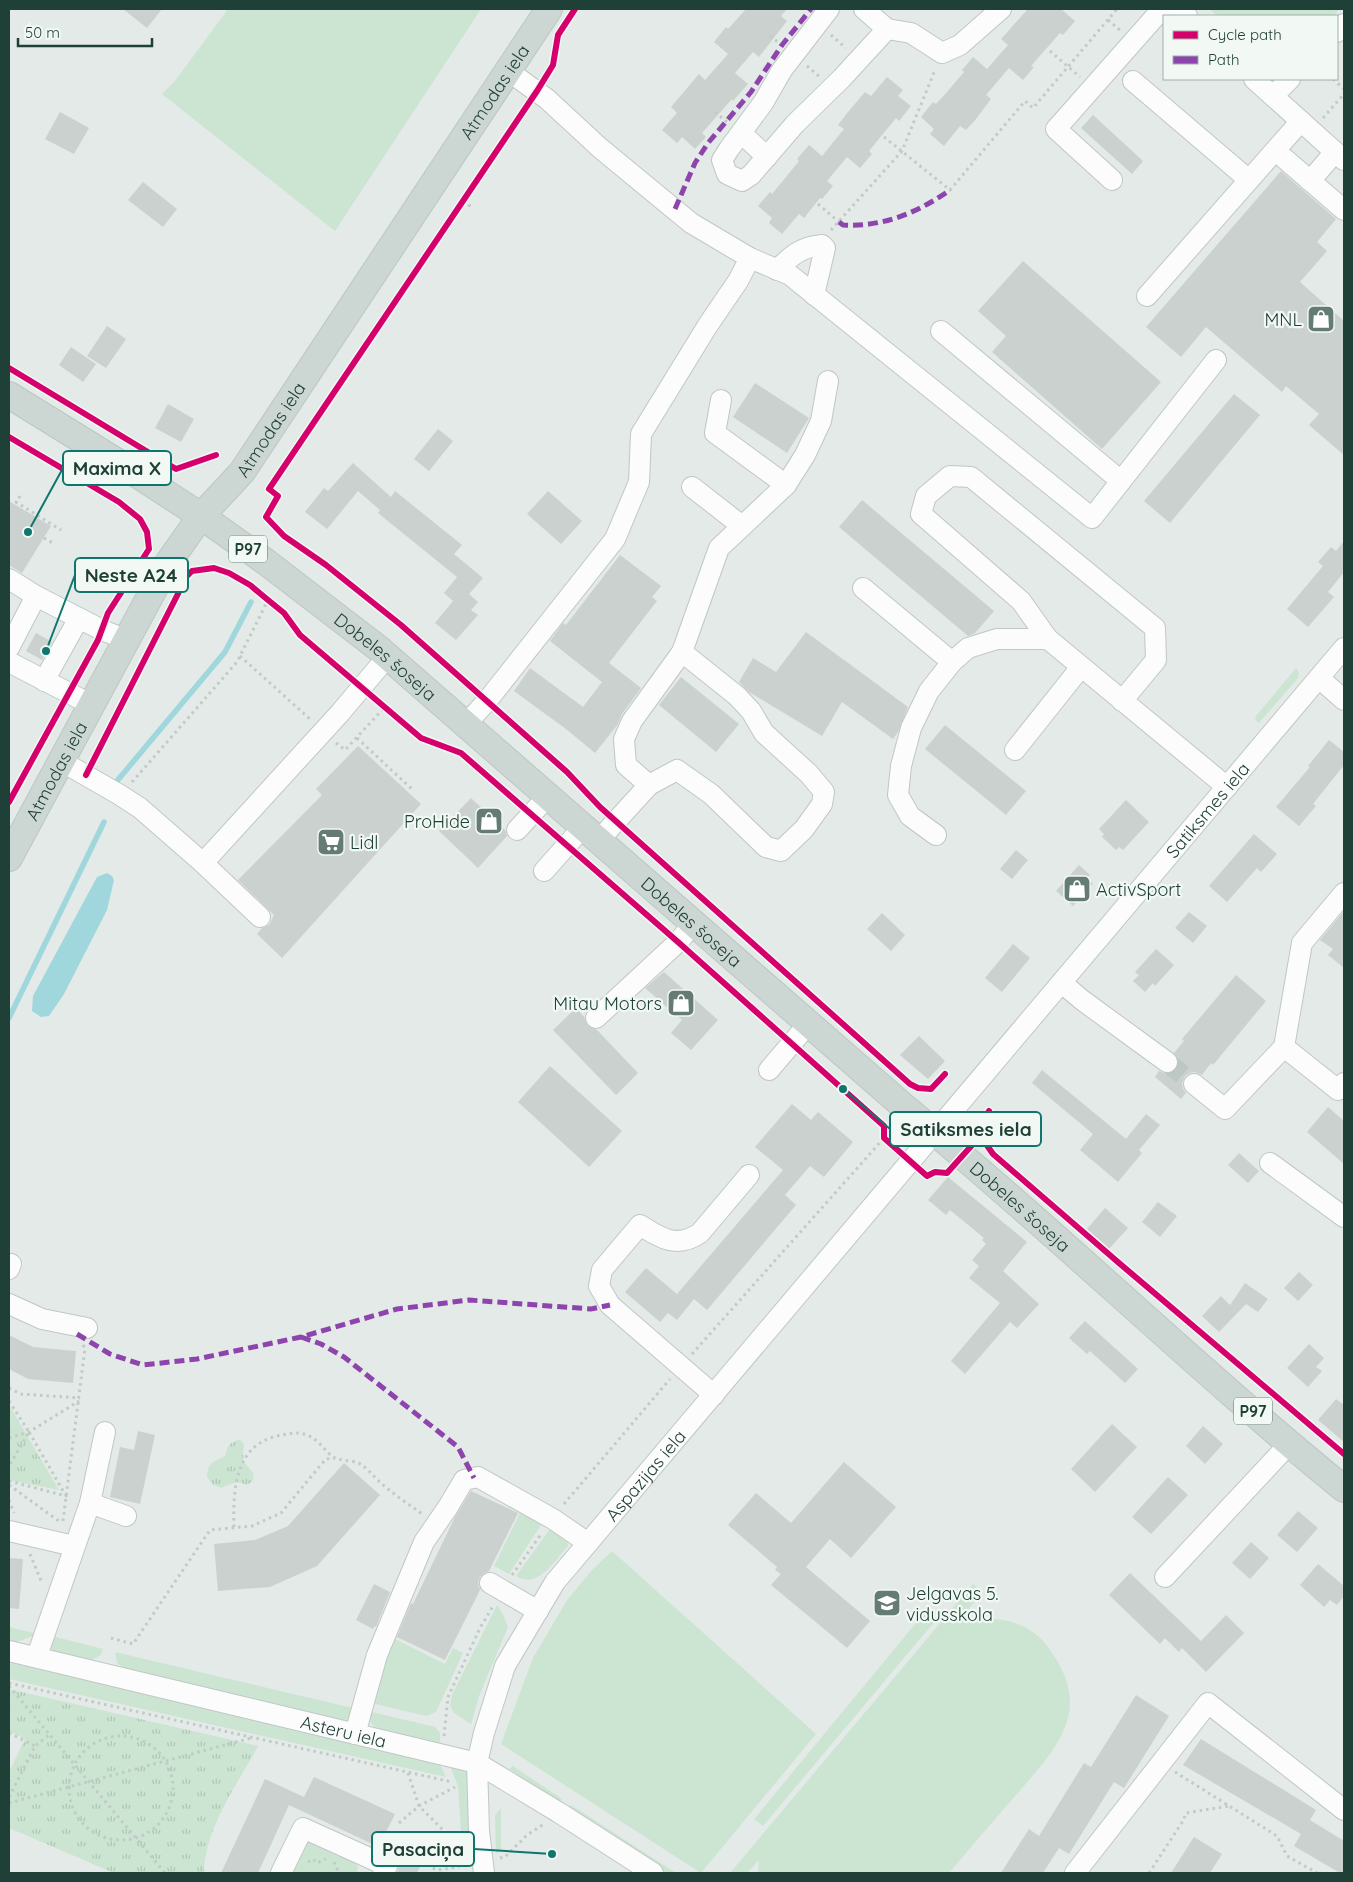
<svg xmlns="http://www.w3.org/2000/svg" width="1353" height="1882" font-family="Quicksand,sans-serif">
<style>
.green{fill:#cbe5d2}
.park{fill:url(#park-tufts)}
.water{fill:#9fd7dd}
.lines{fill:none;stroke-linecap:round;stroke-linejoin:round}
.stream{stroke:#9fd7dd;stroke-width:5.5}
.building{fill:#cad1ce}
.minor-tunnel{stroke:#bdc8c4;stroke-width:20;stroke-dasharray:20 10;stroke-linecap:butt}
.minor-casing{stroke:#c1c7c4;stroke-width:22}
.major-casing{stroke:#bcc7c3;stroke-width:28}
.path{stroke:#c0cac6;stroke-width:3;stroke-dasharray:2.5 4;stroke-linecap:butt}
.minor{stroke:#fbfcfb;stroke-width:20}
.major{stroke:#ccd6d3;stroke-width:26}
.quiet{stroke:#8e44ad;stroke-width:5;stroke-dasharray:10 5;stroke-linecap:butt}
.cycleway-casing{stroke:#f2f9f5;stroke-width:9}
.cycleway{stroke:#d6006c;stroke-width:6}
.labels{text-anchor:middle;dominant-baseline:central;stroke-width:4.5;stroke-linejoin:round;paint-order:stroke}
.shield{fill:#f2f9f5;stroke:#5e786f;stroke-width:1}
.shield-label{font-size:16px;font-weight:bold;fill:#1f4036}
.street-label{font-size:18px;fill:#1f4036;stroke:#f2f9f5}
.poi-label{font-size:18px;fill:#1f4036;stroke:#f2f9f5;text-anchor:end}
.leader{fill:none;stroke:#0f766e;stroke-width:2}
.callout-dot{fill:#0f766e;stroke:#f2f9f5;stroke-width:2}
.callout{fill:#f2f9f5;stroke:#0f766e;stroke-width:2}
.callout-label{font-size:19px;text-anchor:middle;font-weight:bold;fill:#1f4036}
</style>
<defs>
<pattern id="park-tufts" width="24" height="20" patternUnits="userSpaceOnUse" patternTransform="scale(1.25)"><rect width="24" height="20" fill="#cbe5d2"/><path d="M3 7l-1-3M5 7V3M7 7l1-3M15 17l-1-3M17 17v-4M19 17l1-3" fill="none" stroke="#aec6b5"/></pattern>
</defs>
<rect width="100%" height="100%" fill="#e4eae7"/>
<!-- green -->
<path class="green" d="M228,9H481L335,231L162,94L175,81Z
M1209,9H1340L1333,16H1218Z
M1296,668L1299,673L1298,678L1259,723L1255,720L1256,716Z
M522,1509L543,1522L509,1574L494,1566Z
M552,1526L567,1539L568,1546C555,1560 538,1590 516,1576Z
M612,1551L816,1734L701,1873L501,1744L533,1658L567,1600L592,1570Z
M973,1584L983,1592L958,1621C990,1615 1027,1618 1048,1647C1095,1710 1058,1746 1016,1795C993,1821 971,1847 949,1873H758L759,1860L747,1873H730Z
M497,1605L502,1613L508,1627L479,1696L471,1724L454,1713L450,1706L452,1695Z
M925,1612L935,1621L763,1826L754,1819Z
M9,1627L34,1633L33,1636L11,1644L9,1643Z
M52,1636L103,1649L100,1656L91,1660L55,1653L49,1646Z
M391,1637L445,1664L453,1648L463,1653L436,1712L426,1716L371,1703Z
M115,1652L357,1709L348,1719L342,1721L126,1670L117,1663Z
M17,1661L439,1762L446,1777L9,1679V1664Z
M368,1711L435,1727L440,1733V1745L378,1730L371,1723Z
M449,1764L462,1768L468,1774L470,1859H463L458,1786Z
M513,1766L562,1799L559,1802L509,1769Z
M571,1805L676,1873H667L567,1807Z
M501,1808V1850L496,1854L495,1815Z
M302,1836L354,1860L358,1868L357,1873H287Z"/>
<!-- park -->
<path class="park" d="M9,1405L59,1490L9,1480Z
M240,1440L244,1444C244,1449 242,1456 244,1461C248,1470 257,1471 252,1482L246,1485C237,1480 230,1484 221,1488L212,1484L207,1477C208,1461 213,1463 225,1456C228,1447 229,1441 240,1440Z
M9,1689L258,1746C237,1785 205,1828 204,1873H114L9,1828V1772L25,1739L9,1731Z"/>
<!-- water -->
<path class="water" d="M107,873L112,876L114,880L107,910L64,994L49,1016L41,1017L32,1011L33,996L97,877Z"/>
<g class="lines">
<!-- stream -->
<path class="stream" d="M117,781L225,652L251,602
M9,1018L104,822"/>
</g>
<!-- building -->
<path class="building" d="M123,9H162L147,28Z
M746,9H787L781,16L787,21L759,57L753,52L735,73L748,84L733,101L732,99L702,133L706,137L695,149L682,137L677,143L662,130L677,113L671,107L699,74L705,80L728,54L714,42L726,27L728,29Z
M1028,9H1061L1075,21L1063,35L1060,33L1031,66L1034,67L1023,80L1009,68L986,95L991,99L976,119L966,130L960,126L944,146L930,134L934,129L921,117L933,102L936,104L947,92L964,72L962,70L973,57L987,69L1008,45L1001,39Z
M887,77L903,90L898,96L911,106L899,121L896,118L869,151L872,154L860,168L847,157L827,181L833,186L822,199L820,198L804,218L799,214L782,234L769,223L772,218L758,206L770,192L772,194L799,161L797,159L809,145L822,156L844,129L838,125L848,112L865,92L871,96Z
M60,112L89,128L74,154L45,139Z
M1093,115L1143,161L1132,174L1081,128Z
M1281,171L1336,219L1317,242L1327,251L1300,282L1344,321V455L1309,425L1319,414L1286,386L1282,392L1206,327L1181,357L1146,327Z
M143,182L177,209L163,227L128,200Z
M1023,261L1161,382L1102,449L992,352L1006,336L978,311Z
M107,326L126,339L106,368L87,356Z
M71,347L96,364L83,382L59,365Z
M755,383L809,418L787,453L733,417Z
M1234,394L1260,415L1170,523L1144,501Z
M168,404L194,419L181,442L155,428Z
M438,429L453,441L429,471L414,459Z
M353,463L391,497L395,491L462,545L454,554L483,578L469,594L478,602L471,610L478,615L456,640L435,623L453,601L444,593L457,577L378,513L380,510L358,491L327,529L305,512L324,488L328,491Z
M548,491L582,521L561,544L527,514Z
M862,500L994,611L975,633L968,636L839,527Z
M9,501L51,526L22,573L9,565Z
M1344,541V572L1328,592L1334,597L1308,627L1287,609L1323,566L1318,562L1331,547L1336,551Z
M620,555L661,586L652,597L657,601L609,663L641,688L622,714L618,724L595,753L566,729L514,691L530,668L583,707L602,682L550,641L563,623L566,625Z
M806,632L908,707L898,732L893,739L842,702L822,736L749,692L739,682L753,658L776,672Z
M36,633L52,642L42,660L26,651Z
M681,677L739,724L716,752L659,705Z
M945,725L1026,791L1006,815L925,749Z
M1329,740L1344,752V765L1313,804L1316,806L1299,826L1276,807L1310,767L1308,766Z
M358,746L421,804L282,958L257,934L262,928L269,925L274,915L238,880L322,795L316,789Z
M471,798L505,830L507,836L478,868L439,831Z
M1126,800L1149,822L1123,850L1119,847L1116,850L1102,837L1104,834L1099,829Z
M1254,834L1277,854L1261,872L1257,868L1227,902L1209,886Z
M1016,850L1028,860L1012,879L1000,869Z
M1079,865L1090,875L1087,878L1093,884L1073,906L1056,891Z
M1344,911V968L1328,955L1333,949L1320,940Z
M1189,912L1207,926L1193,943L1175,928Z
M882,913L905,935L891,951L867,929Z
M1013,944L1030,958L1002,992L985,978Z
M1156,949L1174,965L1155,986L1153,983L1145,992L1133,981L1139,975L1135,972Z
M664,972L718,1020L691,1050L671,1033L682,1020L645,988Z
M1236,975L1266,1001L1213,1065L1211,1063L1202,1075L1195,1072L1189,1073L1185,1076L1182,1083L1183,1089L1186,1093L1181,1099L1155,1077L1159,1071L1166,1074L1171,1073L1176,1069L1179,1063L1178,1058L1174,1053L1184,1041L1182,1039Z
M576,1008L584,1017L588,1026L597,1030L638,1073L616,1095L553,1030Z
M919,1036L945,1061L928,1079L900,1055Z
M550,1066L622,1131L589,1167L518,1102Z
M1042,1070L1126,1139L1146,1114L1160,1125L1139,1150L1142,1153L1118,1182L1080,1150L1093,1134L1032,1083Z
M792,1104L811,1120L818,1112L853,1142L824,1177L810,1166L785,1195L796,1205L707,1310L694,1299L677,1320L668,1313L660,1322L625,1292L646,1268L677,1294L783,1170L755,1147Z
M1328,1107L1344,1121V1164L1307,1132Z
M1239,1153L1259,1171L1248,1183L1228,1165Z
M948,1177L1027,1242L1003,1271L1039,1304L1017,1328L1010,1322L965,1374L951,1361L1000,1303L969,1278L979,1266L972,1260L986,1244L982,1240L984,1238L950,1210L946,1215L928,1200Z
M1158,1202L1177,1216L1160,1237L1142,1222Z
M1105,1208L1128,1228L1109,1249L1087,1229Z
M1299,1272L1313,1285L1298,1301L1284,1288Z
M1245,1283L1268,1299L1258,1312L1246,1304L1219,1332L1202,1316L1221,1296L1230,1305Z
M1085,1321L1138,1369L1125,1383L1090,1351L1087,1354L1069,1338Z
M9,1335L33,1347L76,1351L73,1383L28,1379L9,1369Z
M1309,1344L1324,1358L1316,1367L1322,1371L1308,1387L1287,1368Z
M1336,1399L1344,1405V1442L1318,1420Z
M1112,1424L1137,1447L1095,1492L1071,1469Z
M1203,1426L1223,1444L1205,1464L1186,1446Z
M138,1431L155,1435L140,1504L110,1497L120,1447L134,1450Z
M844,1462L896,1507L851,1558L830,1539L806,1567L870,1621L847,1648L771,1585L781,1574L775,1570L777,1567L728,1525L756,1493L791,1523Z
M344,1463L380,1495L317,1566L270,1587L218,1591L214,1544L255,1540L288,1526Z
M1168,1477L1188,1495L1151,1534L1132,1517Z
M471,1491L518,1513L489,1571L484,1573L480,1577L478,1583L480,1590L445,1660L397,1637L411,1603L413,1604L455,1517Z
M1298,1511L1318,1528L1297,1552L1277,1535Z
M1251,1542L1269,1558L1250,1579L1232,1563Z
M9,1558L23,1559L19,1609L9,1608Z
M1318,1564L1344,1586V1596L1337,1605L1330,1600L1324,1607L1300,1585Z
M1130,1573L1201,1641L1226,1615L1244,1633L1206,1672L1182,1648L1179,1652L1165,1638L1160,1644L1109,1595Z
M374,1584L390,1592L376,1627L374,1626L373,1629L356,1620Z
M1136,1695L1169,1716L1124,1788L1114,1782L1069,1854L1059,1848L1043,1873H1001L1029,1829L1039,1836L1084,1763L1091,1767Z
M1201,1739L1316,1810L1310,1820L1344,1841V1873H1340L1294,1846L1301,1834L1183,1765Z
M314,1777L395,1814L385,1834L426,1853L417,1873H397L399,1866L395,1858L396,1855L289,1805L258,1873H221L265,1779L304,1797Z
M1194,1837L1222,1854L1210,1873H1171Z"/>
<g class="lines">
<!-- minor-tunnel -->
<path class="minor-tunnel" d="M1167,1062L1194,1084"/>
<defs>
<g id="minor">
<path d="M829,9L782,70L763,103L729,149L722,160L727,174L742,181L751,175L795,124L842,78L887,29L911,33L942,53L960,45L1001,9"/>
<path d="M864,9L887,29"/>
<path d="M1179,9L1187,16"/>
<path d="M1337,32L1344,24"/>
<path d="M507,70L547,99L600,148L691,223L750,258L790,275L1092,518L1216,360"/>
<path d="M1254,79L1344,160"/>
<path d="M1133,81L1249,180"/>
<path d="M1273,96L1290,79"/>
<path d="M741,133L767,157"/>
<path d="M1285,159L1344,210"/>
<path d="M1112,180L1056,129L1162,9"/>
<path d="M1310,181L1335,152"/>
<path d="M777,270C792,255 801,247 822,245L825,248L814,295"/>
<path d="M1147,296L1301,121"/>
<path d="M941,331L1121,481"/>
<path d="M721,400L715,433L786,485"/>
<path d="M692,487L742,526"/>
<path d="M9,579L36,596"/>
<path d="M863,588L952,662"/>
<path d="M9,648L36,596L102,630L127,640"/>
<path d="M9,662L92,705"/>
<path d="M1319,678L1344,700"/>
<path d="M44,681L79,618"/>
<path d="M1122,701L1156,660L1155,628L971,477L950,476L926,496L921,514L1021,601L1048,639L1227,787"/>
<path d="M467,723L487,701L615,539L639,482L641,434L708,325L738,281L750,258"/>
<path d="M1015,750L1081,667"/>
<path d="M61,761L120,795L140,808L203,863L340,713L388,656"/>
<path d="M649,785L677,770L711,794L766,847L781,851L804,829L822,804L824,792L809,774L764,733L751,711L737,696L682,652"/>
<path d="M517,830L549,795"/>
<path d="M936,835L910,816L898,795L901,766L911,728L929,691L952,662L968,648L997,639H1048"/>
<path d="M599,840L649,785L626,765L624,739L632,721L682,652L719,548L786,485L805,455L821,421L828,381"/>
<path d="M203,863L260,917"/>
<path d="M544,871L584,826"/>
<path d="M1062,983L1082,1000L1167,1062"/>
<path d="M596,1018L678,942L694,923"/>
<path d="M1284,1047L1338,1090L1344,1083"/>
<path d="M769,1070L809,1023"/>
<path d="M1194,1084L1225,1109L1284,1047L1302,943L1344,893"/>
<path d="M1270,1163L1344,1217"/>
<path d="M9,1269L11,1264"/>
<path d="M9,1304L42,1319L87,1328"/>
<path d="M714,1395L610,1305L599,1286L602,1270L640,1225C660,1238 677,1249 700,1233L749,1175"/>
<path d="M90,1503L126,1516"/>
<path d="M9,1531L74,1546"/>
<path d="M1165,1577L1290,1443"/>
<path d="M490,1583L538,1611"/>
<path id="s1" d="M9,1651L477,1763L558,1812L653,1873"/>
<path d="M37,1656L90,1503L105,1432"/>
<path d="M355,1734L377,1655L424,1542L448,1507L464,1480L478,1477L553,1519L588,1543"/>
<path d="M281,1873L303,1828L387,1866L383,1873"/>
<path id="s2" d="M484,1873L479,1831L477,1763L484,1733L505,1666L555,1582L1344,648"/>
<path d="M1075,1873L1208,1703L1344,1810"/>
</g>
<g id="major">
<path id="s3" d="M9,395L124,466L201,516L266,562L378,648L902,1105C1053,1229 1193,1366 1344,1489"/>
<path id="s4" d="M9,858L168,563L201,516L242,472L549,9"/>
</g>
</defs>
<!-- minor casing -->
<use href="#minor" class="minor-casing"/>
<!-- major casing -->
<use href="#major" class="major-casing"/>
<!-- path -->
<path class="path" d="M1108,20L1121,31
M831,35L846,48
M770,36L779,43
M1050,51L1080,77
M807,66L820,77
M1333,79L1344,89
M715,112L728,123
M1323,118L1344,94
M884,137L950,190L1025,101L1033,108L1117,9
M463,201L473,208
M818,204L839,222
M831,230L902,151L935,70
M20,496L16,502L61,530
M44,538L53,543
M240,656L311,720
M357,738L414,791
M336,743L345,750L384,708
M132,782L237,662L268,600
M692,1354L884,1138
M9,1388L21,1394L80,1398
M9,1401L29,1432L9,1466
M9,1438L29,1432L79,1401
M9,1481L66,1496L29,1432
M9,1485L60,1522
M9,1500L14,1513
M564,1504L670,1379
M63,1521L85,1348L83,1345
M234,1527C233,1491 234,1446 277,1436C287,1434 297,1431 307,1435C318,1439 324,1450 333,1457C341,1462 354,1459 362,1465C369,1470 375,1478 382,1484C394,1495 409,1504 422,1514
M30,1554L42,1583
M512,1575L542,1533
M111,1638L133,1644L210,1530L252,1526L281,1513L319,1467L326,1459L335,1458
M9,1683L452,1782
M9,1686L165,1873
M9,1733L35,1746
M444,1736L448,1697L480,1628L493,1606
M69 1788a52 52 0 1 1 104 0a52 52 0 1 1-104 0Z
M1175,1772L1277,1836L1287,1856L1317,1873
M408,1773L419,1806L458,1845
M9,1797L35,1746L49,1735
M9,1803L251,1738
M399,1823L419,1806L455,1787
M500,1858L505,1857L527,1835L544,1824
M308,1862L313,1859L317,1863L326,1859
M334,1862L339,1873
M427,1865L437,1870L459,1867
M1149,1873L1183,1821L1186,1813L1229,1806"/>
<!-- minor -->
<use href="#minor" class="minor"/>
<!-- major -->
<use href="#major" class="major"/>
<!-- quiet -->
<path class="quiet" d="M675,209L695,163L708,143L751,92L782,45L811,9
M839,222L843,225C883,227 917,213 950,190
M77,1334L110,1354L143,1365L197,1359L301,1337L397,1309L469,1300L591,1309L610,1305
M301,1337L321,1344L344,1357L458,1447L474,1478"/>
<defs>
<path id="cycleway" d="M575,9L558,35L553,65L537,91L269,489L278,496L266,517L284,536L326,565L401,625L567,772L600,807L910,1084L918,1088L931,1089L945,1074
M9,368L176,469L216,455
M9,437L119,502L140,519L147,532L149,549L108,613L98,640L9,802
M86,775L187,576L192,571L214,568L229,573L250,585L268,600L284,613L300,635L421,738L461,753L678,942L884,1126V1138L927,1176L935,1172L947,1173L982,1134
M989,1111L981,1125L986,1144L993,1154L1119,1263L1344,1454"/>
</defs>
<!-- cycleway casing -->
<use href="#cycleway" class="cycleway-casing"/>
<!-- cycleway -->
<use href="#cycleway" class="cycleway"/>
</g>
<!-- icons -->
<defs>
<symbol id="shop-square" viewBox="-11 -11 22 22"><rect x="-9" y="-9" width="18" height="18" rx="4" fill="#647c74" stroke="#f2f9f5"/><path d="M-5-2.5h2.3a2.7 3.5 0 0 1 5.4 0H5L5.5 6h-11ZM-1.5-2.5h3a1.5 2.3 0 0 0-3 0Z" fill="#fff"/></symbol>
<symbol id="supermarket-square" viewBox="-11 -11 22 22"><rect x="-9" y="-9" width="18" height="18" rx="4" fill="#647c74" stroke="#f2f9f5"/><path d="M-6-5.5h2.5l.6 2H6L4.5 2H-2.5L-4.4-4H-6ZM-1.5 3.2a1.3 1.3 0 1 0 .1 0ZM3 3.2a1.3 1.3 0 1 0 .1 0Z" fill="#fff"/></symbol>
<symbol id="school-square" viewBox="-11 -11 22 22"><rect x="-9" y="-9" width="18" height="18" rx="4" fill="#647c74" stroke="#f2f9f5"/><path d="M0-5L7-2L0 1L-7-2ZM-4 1L0 2.5L4 1V4Q0 6-4 4Z" fill="#fff"/></symbol>
</defs>
<g fill-rule="evenodd">
<use href="#shop-square" x="1305" y="303" width="32" height="32"/>
<use href="#shop-square" x="473" y="805" width="32" height="32"/>
<use href="#supermarket-square" x="315" y="826" width="32" height="32"/>
<use href="#shop-square" x="1061" y="873" width="32" height="32"/>
<use href="#shop-square" x="665" y="987" width="32" height="32"/>
<use href="#school-square" x="871" y="1587" width="32" height="32"/>
</g>
<g class="labels">
<!-- shield labels -->
<g class="shield">
<rect x="229" y="535.5" width="38" height="27" rx="4"/>
<rect x="1234" y="1397.5" width="38" height="27" rx="4"/>
</g>
<g class="shield-label">
<text x="248" y="549">P97</text>
<text x="1253" y="1411">P97</text>
</g>
<!-- street labels -->
<g class="street-label">
<text stroke="none"><textPath href="#s4" startOffset="909">Atmodas iela</textPath></text>
<text stroke="none"><textPath href="#s4" startOffset="504">Atmodas iela</textPath></text>
<text stroke="none"><textPath href="#s3" startOffset="459">Dobeles šoseja</textPath></text>
<text stroke="none"><textPath href="#s4" startOffset="99">Atmodas iela</textPath></text>
<text stroke="none"><textPath href="#s2" startOffset="1320">Satiksmes iela</textPath></text>
<text stroke="none"><textPath href="#s3" startOffset="864">Dobeles šoseja</textPath></text>
<text stroke="none"><textPath href="#s3" startOffset="1299">Dobeles šoseja</textPath></text>
<text stroke="none"><textPath href="#s2" startOffset="449">Aspazijas iela</textPath></text>
<text stroke="none"><textPath href="#s1" startOffset="344">Asteru iela</textPath></text>
</g>
<!-- poi labels -->
<g class="poi-label">
<text x="1302" y="319">MNL</text>
<text x="470" y="821">ProHide</text>
<text x="350" y="842" text-anchor="start">Lidl</text>
<text x="1096" y="889" text-anchor="start">ActivSport</text>
<text x="662" y="1003">Mitau Motors</text>
<text x="906" y="1593" text-anchor="start">Jelgavas 5.<tspan x="906" dy="21">vidusskola</tspan></text>
</g>
</g>
<!-- callouts -->
<path class="leader" d="M28 532L63 468M46 651L75 575M843 1089L890 1129M552 1854L474 1849"/>
<g class="callout-dot">
<circle cx="28" cy="532" r="5"/>
<circle cx="46" cy="651" r="5"/>
<circle cx="843" cy="1089" r="5"/>
<circle cx="552" cy="1854" r="5"/>
</g>
<g class="callout">
<rect x="63" y="451" width="108" height="34" rx="5"/>
<rect x="75" y="558" width="113" height="34" rx="5"/>
<rect x="890" y="1112" width="151" height="34" rx="5"/>
<rect x="372" y="1832" width="102" height="34" rx="5"/>
</g>
<g class="callout-label">
<text x="117" y="475">Maxima X</text>
<text x="131" y="582">Neste A24</text>
<text x="966" y="1136">Satiksmes iela</text>
<text x="423" y="1856">Pasaciņa</text>
</g>
<!-- border -->
<rect width="1353" height="1882" fill="none" stroke="#1f4036" stroke-width="20"/>
<!-- legend -->
<rect x="1163" y="15" width="175" height="65" fill="#f2f9f5" stroke="#9eafa9"/>
<rect x="1173" y="31" width="25" height="8" fill="#d6006c" stroke="#9eafa9"/>
<text x="1208" y="40" font-size="15" fill="#1f4036">Cycle path</text>
<rect x="1173" y="56" width="25" height="8" fill="#8e44ad" stroke="#9eafa9"/>
<text x="1208" y="65" font-size="15" fill="#1f4036">Path</text>
<!-- scale -->
<path d="M18 38v8h134v-8" fill="none" stroke="#1f4036" stroke-width="2.5"/>
<text x="25" y="38" font-size="15" fill="#1f4036" stroke="#f2f9f5" stroke-width="4" paint-order="stroke">50 m</text>
</svg>
